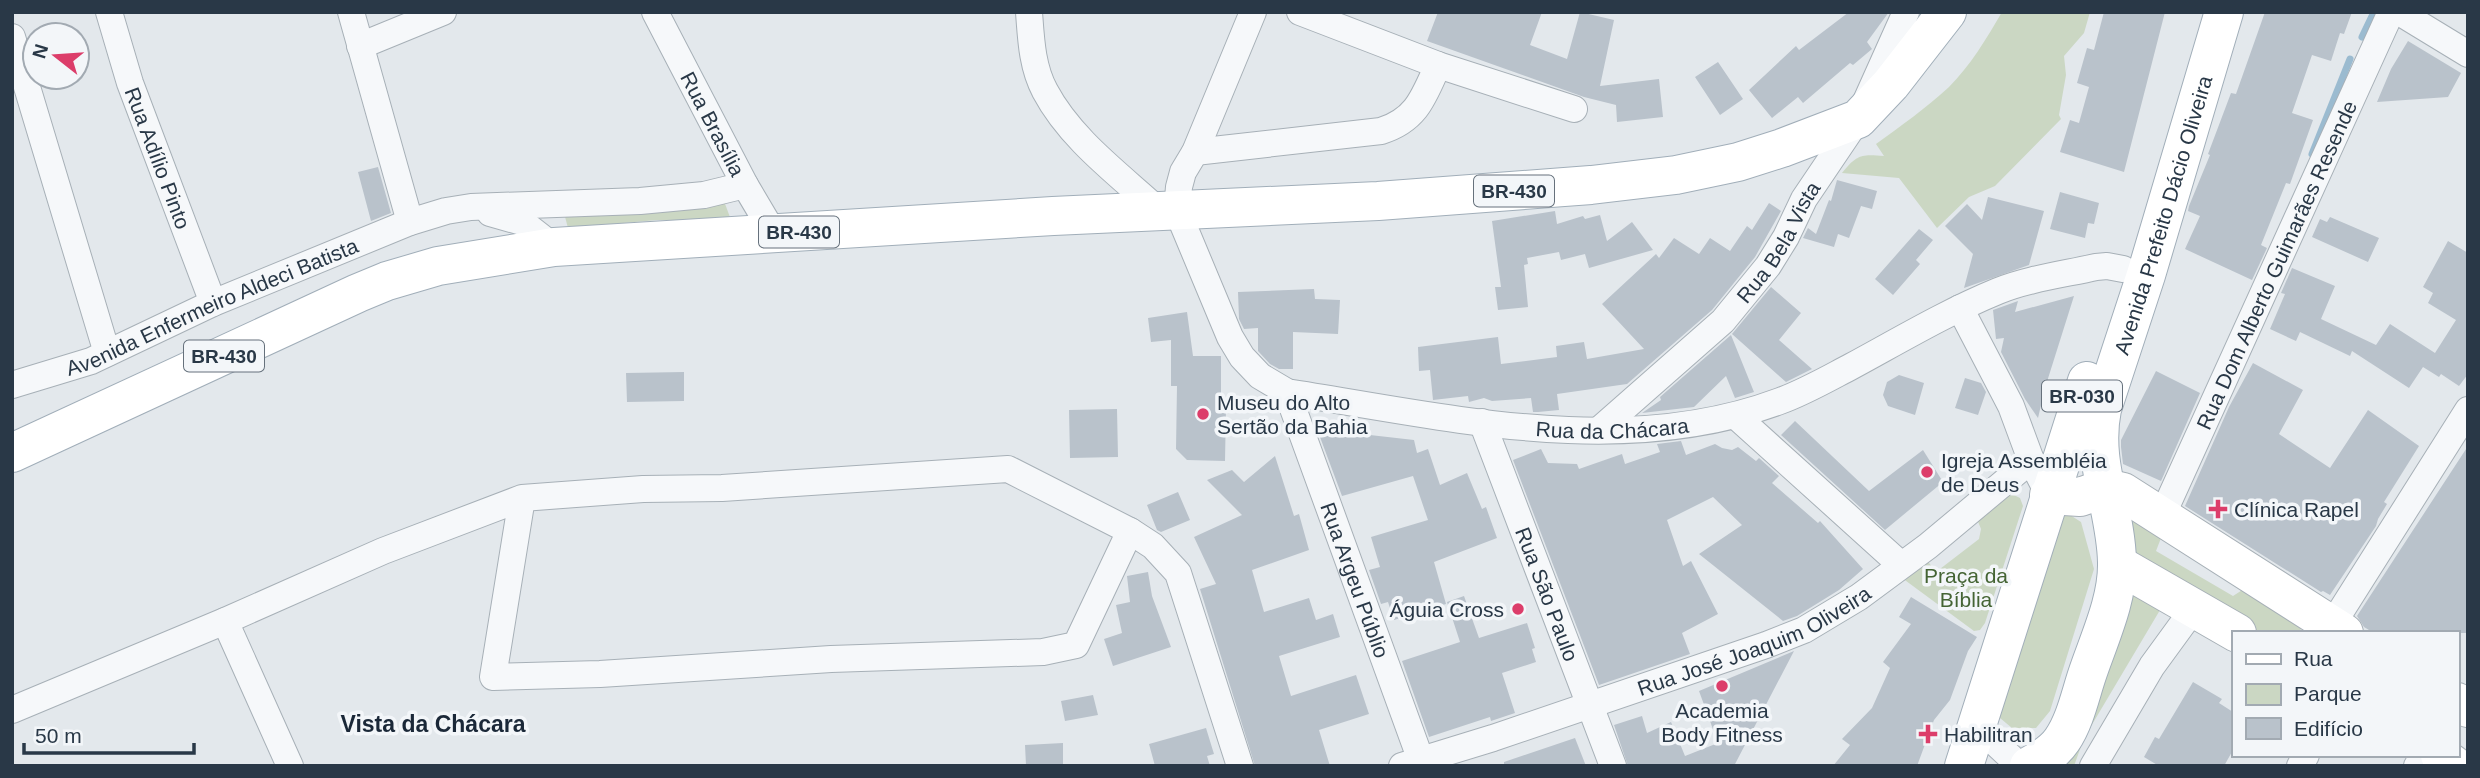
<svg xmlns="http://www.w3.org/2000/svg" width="2480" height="778" font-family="Arial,sans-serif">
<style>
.green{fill:#cbd7c3}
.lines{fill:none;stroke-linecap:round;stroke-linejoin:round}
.stream{stroke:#9bbbd0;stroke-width:7}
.building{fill:#b9c2cb}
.street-casing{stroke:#a7b0b7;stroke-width:28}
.secondary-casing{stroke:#a7b0b7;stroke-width:40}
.primary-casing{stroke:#a1aeb9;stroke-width:40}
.street{stroke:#f6f8fa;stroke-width:26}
.secondary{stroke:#fff;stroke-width:38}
.primary{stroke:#fff;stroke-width:38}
.poi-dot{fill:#dc3d6a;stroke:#f3f6f9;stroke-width:2.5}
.labels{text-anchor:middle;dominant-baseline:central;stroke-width:7;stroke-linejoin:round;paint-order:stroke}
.shield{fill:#f3f6f9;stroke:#66717c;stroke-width:2}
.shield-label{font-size:19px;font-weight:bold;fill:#293847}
.street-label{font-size:21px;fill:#293847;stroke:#f3f6f9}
.poi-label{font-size:21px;fill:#293847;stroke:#f3f6f9;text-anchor:start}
.park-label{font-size:21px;fill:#446434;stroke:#f3f6f9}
.neighbourhood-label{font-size:23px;font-weight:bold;fill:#1b2838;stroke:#f3f6f9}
</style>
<rect width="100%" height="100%" fill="#e3e8ec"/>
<!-- green -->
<path class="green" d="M2002,12H2090L2084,33L2064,56L2066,75L2059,115L2061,119L1995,186L1969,197L1937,228L1899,178L1842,173C1857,154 1862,154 1884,156L1876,144C1901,126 1926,108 1949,87C1970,66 1987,38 2002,12Z
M724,201L731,220H657L568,228L564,213Z
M2014,495L2020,498L2023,506L1985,623L1980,630L1974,631L1898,575L1926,559L1936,572L1979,539L1981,529L1977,519L2005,497Z
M2130,513L2161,538L2156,551L2233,596L2250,585L2300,622L2301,633H2251L2129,563Z
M2070,515L2081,522L2094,569L2050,711L2036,728H2012L1994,713L2051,516Z
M2127,589L2163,605L2084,738L2074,766H2066Z"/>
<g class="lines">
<!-- stream -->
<path class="stream" d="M2362,37L2374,12
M2312,154L2350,59"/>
</g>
<!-- building -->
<path class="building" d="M1438,12H1542L1530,45L1567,59L1580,12L1614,20L1600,86L1659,79L1663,117L1617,122L1616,105L1584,97L1427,41Z
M1849,12H1889L1867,42L1872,49L1853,65L1850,63L1803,103L1798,97L1772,118L1749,90L1796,46L1799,50Z
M2104,12H2165L2124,172L2060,152L2070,120L2079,123L2089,87L2077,83L2087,48L2094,50Z
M2265,12H2352L2344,34L2340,33L2331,61L2312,55L2292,113L2313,120L2290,184L2286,183L2261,245L2267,248L2252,280L2185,249L2200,216L2188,211L2189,206L2210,155L2208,154L2231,93L2236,94Z
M2408,41L2461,73L2448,97L2377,102L2391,69Z
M1718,62L1743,99L1720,115L1695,77Z
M378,167L391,213L371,221L358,172Z
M1837,180L1877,191L1872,209L1861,206L1849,238L1838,234L1834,247L1803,238L1808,228L1816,234L1829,200L1831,201Z
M2060,192L2099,203L2094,224L2088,223L2085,238L2050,229Z
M1988,197L2044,211L2029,265L1964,288L1973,254L1945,226L1967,204L1982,220Z
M1769,203L1781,211L1755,257L1712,310L1627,384L1557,394L1559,410L1538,412H1533L1531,398L1492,401L1484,398L1469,402L1468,396L1433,400L1430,370L1419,371L1418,347L1498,337L1501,364L1557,357L1556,346L1584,342L1587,359L1644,349L1602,304L1656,254L1659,258L1674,238L1699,254L1710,238L1730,251L1747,226L1752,230Z
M1555,211L1557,224L1583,216L1585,219L1600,215L1607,241L1632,222L1653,250L1589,268L1585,254L1561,260L1559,252L1527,258L1528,264L1524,265L1528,307L1498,310L1495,287H1501L1492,221Z
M2330,217L2379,238L2368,262L2312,237L2320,219L2327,222Z
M1919,229L1933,240L1916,260L1920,264L1893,295L1875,279Z
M2448,241L2468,253V374L2459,386L2441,374L2439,377L2423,367L2409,388L2352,351L2350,356L2300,332L2296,341L2270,329L2285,294L2281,293L2292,268L2335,286L2321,319L2376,345L2390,324L2435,353L2456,320L2428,303L2433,293L2423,287Z
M1771,287L1801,313L1779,340L1812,369L1786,382L1732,334Z
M1314,289L1315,299L1340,300L1338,334L1293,332V369H1279L1270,364L1258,351V328L1244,329L1239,319L1238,292Z
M2074,296L2045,388L2038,418L2025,399L2001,352L2004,338L1996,339L1993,310L2018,301L2015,312Z
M1187,312L1193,356H1221V407H1226L1225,461L1187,460L1176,449L1177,386H1171V340L1151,342L1148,318Z
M1731,335L1754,392L1735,398L1726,376L1694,407L1642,413L1661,400L1660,397Z
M2253,363L2303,390L2279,434L2330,468L2368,410L2419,446L2384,502L2387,504L2378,519L2376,526L2330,595L2323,591L2321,592L2185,506L2229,407Z
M2156,371L2200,393L2161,481L2123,464L2121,447V440Z
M684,372V401L627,402L626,373Z
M1899,375L1924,383L1915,415L1888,406L1883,395L1887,382Z
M1965,378L1981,383L1986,392L1978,415L1955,408Z
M1117,409L1118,457L1070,458L1069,410Z
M1795,421L1869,491L1923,450L1943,482L1885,530L1781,435Z
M1317,429L1414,440L1417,453L1428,449L1440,485L1467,473L1482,509L1486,507L1497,538L1434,562L1446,604L1394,620L1388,602L1381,604L1369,570L1380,567L1371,537L1428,520L1413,476L1342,496Z
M1681,441L1686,455L1715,444L1722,448L1732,450L1738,447L1756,461L1759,458L1779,476L1772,483L1818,523L1820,521L1863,569L1839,590L1797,616L1783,621L1699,554L1742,525L1713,497L1667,520L1683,566L1691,561L1718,614L1682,633L1690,654L1599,685L1513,460L1541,449L1548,463L1577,464L1579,469L1622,454L1625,464L1660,452L1657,444Z
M2468,446V633H2374L2364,627L2357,616Z
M1275,456L1294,516L1299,514L1309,550L1252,570L1264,612L1309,598L1316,620L1333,614L1340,637L1279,656L1291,696L1356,675L1369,714L1319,730L1330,766H1255L1200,589L1216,584L1194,537L1242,515L1207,480L1232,470L1244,482Z
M1178,492L1190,520L1161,532L1157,530L1147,505Z
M1148,572L1152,596L1171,647L1113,666L1104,639L1122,633L1116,605L1130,602L1127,576Z
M1464,596L1479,638L1527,623L1535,648L1532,649L1536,662L1502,673L1515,713L1491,721L1490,717L1429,737L1402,661L1460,642L1447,602Z
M1911,597L1977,637L1968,651L1950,700L1934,720L1917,766H1833L1850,745L1842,739L1872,708L1890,668L1883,662L1911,624L1899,617Z
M1794,651L1734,766H1628L1614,725L1642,716L1647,733L1671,722L1685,756L1718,743L1699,691Z
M2193,682L2222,699L2219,703L2233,712V750L2224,766H2159L2144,757L2155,737L2159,739Z
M1093,695L1098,715L1065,721L1061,701Z
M1206,728L1214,754L1207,756L1210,766H1155L1149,744Z
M1575,738L1586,766H1504V762Z
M1063,743V766L1026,765L1025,745Z"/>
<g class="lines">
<defs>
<g id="street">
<path id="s1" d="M109,12L130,83L213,303"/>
<path d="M351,12L410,222"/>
<path id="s2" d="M655,12L745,185L774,234"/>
<path d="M1029,12C1031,39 1032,67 1045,91C1071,140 1120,175 1160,212"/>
<path id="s3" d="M1253,12L1195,152L1183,172L1179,187L1177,210L1230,337L1242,357L1260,376L1287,392C1447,417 1623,460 1780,401C1805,392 1829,378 1852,366C1900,340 1947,312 1998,291C2027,279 2065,274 2096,267L2107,266L2123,269"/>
<path d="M1300,12L1438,65L1574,109"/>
<path d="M2399,12L2468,54"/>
<path d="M12,37L107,353"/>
<path d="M360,46L443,12"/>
<path d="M1195,152L1381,131C1417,120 1424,96 1438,65"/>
<path d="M490,213L522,222L554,247"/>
<path d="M1960,308L2011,406L2031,460"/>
<path id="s4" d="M12,385L91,361L213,303L410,222L446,211L471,207L640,201L704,195L745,185"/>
<path id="s5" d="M1287,392L1423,766"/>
<path d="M1736,416L1900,564"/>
<path id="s6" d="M1482,422L1613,766"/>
<path id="s7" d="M1599,430L1723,321L1768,266L1786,237L1804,199L1858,119L1906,12"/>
<path id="s8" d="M2162,516L2391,12"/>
<path d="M1130,531L1153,546L1178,573L1240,766"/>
<path d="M225,621L290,766"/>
<path d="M2327,633L2468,410"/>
<path d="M12,710L225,621L383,551L522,498L493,677L600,674L831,659L1043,652L1076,645L1130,531L1008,469L722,488L643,489L522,498"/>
<path d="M1978,718L1989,737L2020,766"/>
<path id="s9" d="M1402,766L1493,738L1766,645L1804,630L1859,597L1928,546L2031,460L2049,495"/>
<path d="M2093,766L2152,666L2195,607"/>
<path d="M2300,766L2306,755"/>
<path d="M2417,766L2425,755"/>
</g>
<path id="secondary" d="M2049,495L2080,497L2106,488L2123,492L2344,633
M2117,564L2237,633
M2457,702L2468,708
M2440,755L2455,766"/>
<g id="primary">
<path d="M12,453L358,293L387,281L438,266L554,247L1053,216L1378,201L1591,185L1676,175L1738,162L1782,148L1858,119L1891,84L1947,12"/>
<path d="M1964,766L2087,381"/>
<path id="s10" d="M2029,766C2042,759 2054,752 2062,740C2075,721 2080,696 2087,675C2099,639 2118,600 2117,562C2116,508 2091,464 2102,409L2146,275L2224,12"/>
</g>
</defs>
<!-- street casing -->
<use href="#street" class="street-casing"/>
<!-- secondary casing -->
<use href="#secondary" class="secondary-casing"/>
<!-- primary casing -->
<use href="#primary" class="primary-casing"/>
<!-- street -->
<use href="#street" class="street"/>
<!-- secondary -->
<use href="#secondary" class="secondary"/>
<!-- primary -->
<use href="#primary" class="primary"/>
</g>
<!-- markers -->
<g class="poi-dot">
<circle cx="1203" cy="414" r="7"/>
<circle cx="1927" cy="472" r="7"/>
<path d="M2214.5 498.5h7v7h7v7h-7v7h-7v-7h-7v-7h7z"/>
<circle cx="1518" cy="609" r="7"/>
<circle cx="1722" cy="686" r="7"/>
<path d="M1924.5 723.5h7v7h7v7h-7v7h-7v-7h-7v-7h7z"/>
</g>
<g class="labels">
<!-- shield labels -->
<g class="shield">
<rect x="1474" y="175.5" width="80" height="31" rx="5"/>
<rect x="759" y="216.5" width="80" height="31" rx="5"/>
<rect x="184" y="340.5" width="80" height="31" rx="5"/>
<rect x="2042" y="380.5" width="80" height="31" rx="5"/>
</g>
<g class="shield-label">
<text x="1514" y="191">BR-430</text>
<text x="799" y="232">BR-430</text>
<text x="224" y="356">BR-430</text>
<text x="2082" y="396">BR-030</text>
</g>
<!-- street labels -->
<g class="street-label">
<text stroke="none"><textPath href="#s2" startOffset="126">Rua Brasília</textPath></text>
<text stroke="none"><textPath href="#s1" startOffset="154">Rua Adílio Pinto</textPath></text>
<text stroke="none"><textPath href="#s10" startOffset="588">Avenida Prefeito Dácio Oliveira</textPath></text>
<text stroke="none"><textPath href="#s7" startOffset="262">Rua Bela Vista</textPath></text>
<text stroke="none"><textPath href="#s8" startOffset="276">Rua Dom Alberto Guimarães Resende</textPath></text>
<text stroke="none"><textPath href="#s4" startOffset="215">Avenida Enfermeiro Aldeci Batista</textPath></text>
<text stroke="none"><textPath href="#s3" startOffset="760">Rua da Chácara</textPath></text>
<text stroke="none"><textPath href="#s5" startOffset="200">Rua Argeu Públio</textPath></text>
<text stroke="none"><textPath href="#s6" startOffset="184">Rua São Paulo</textPath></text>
<text stroke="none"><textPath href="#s9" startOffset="374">Rua José Joaquim Oliveira</textPath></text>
</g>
<!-- poi labels -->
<g class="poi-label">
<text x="1217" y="402">Museu do Alto<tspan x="1217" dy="24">Sertão da Bahia</tspan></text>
<text x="1941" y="460">Igreja Assembléia<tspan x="1941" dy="24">de Deus</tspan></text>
<text x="2234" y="509">Clínica Rapel</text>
<text x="1504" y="609" text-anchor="end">Águia Cross</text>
<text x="1722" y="710" text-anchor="middle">Academia<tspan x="1722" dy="24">Body Fitness</tspan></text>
<text x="1944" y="734">Habilitran</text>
</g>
<!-- park labels -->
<g class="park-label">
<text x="1966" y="575">Praça da<tspan x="1966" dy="24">Bíblia</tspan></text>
</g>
<!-- neighbourhood labels -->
<g class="neighbourhood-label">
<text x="433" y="724">Vista da Chácara</text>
</g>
</g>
<!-- border -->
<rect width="2480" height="778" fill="none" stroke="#293847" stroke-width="28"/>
<!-- legend -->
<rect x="2232" y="631" width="228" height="126" fill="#f3f6f9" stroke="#a2aab2" stroke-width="2"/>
<rect x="2246" y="654" width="35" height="10" fill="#ffffff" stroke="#a2aab2" stroke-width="2"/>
<text x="2294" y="666" font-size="21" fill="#293847">Rua</text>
<rect x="2246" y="684" width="35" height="21" fill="#cbd7c3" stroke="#a2aab2" stroke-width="2"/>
<text x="2294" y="701" font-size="21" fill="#293847">Parque</text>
<rect x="2246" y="718" width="35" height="21" fill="#b9c2cb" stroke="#a2aab2" stroke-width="2"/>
<text x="2294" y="736" font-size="21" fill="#293847">Edifício</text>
<!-- north arrow -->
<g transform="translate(56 56) rotate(287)"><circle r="33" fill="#f3f6f9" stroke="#a2aab2" stroke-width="2"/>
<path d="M0-5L12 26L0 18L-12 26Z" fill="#dc3d6a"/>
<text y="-10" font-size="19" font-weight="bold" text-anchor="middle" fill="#293847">N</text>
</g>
<!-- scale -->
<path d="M24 743v10h170v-10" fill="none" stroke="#293847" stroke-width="3.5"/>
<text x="35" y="743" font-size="21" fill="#293847" stroke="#f3f6f9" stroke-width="5" paint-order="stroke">50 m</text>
</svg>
